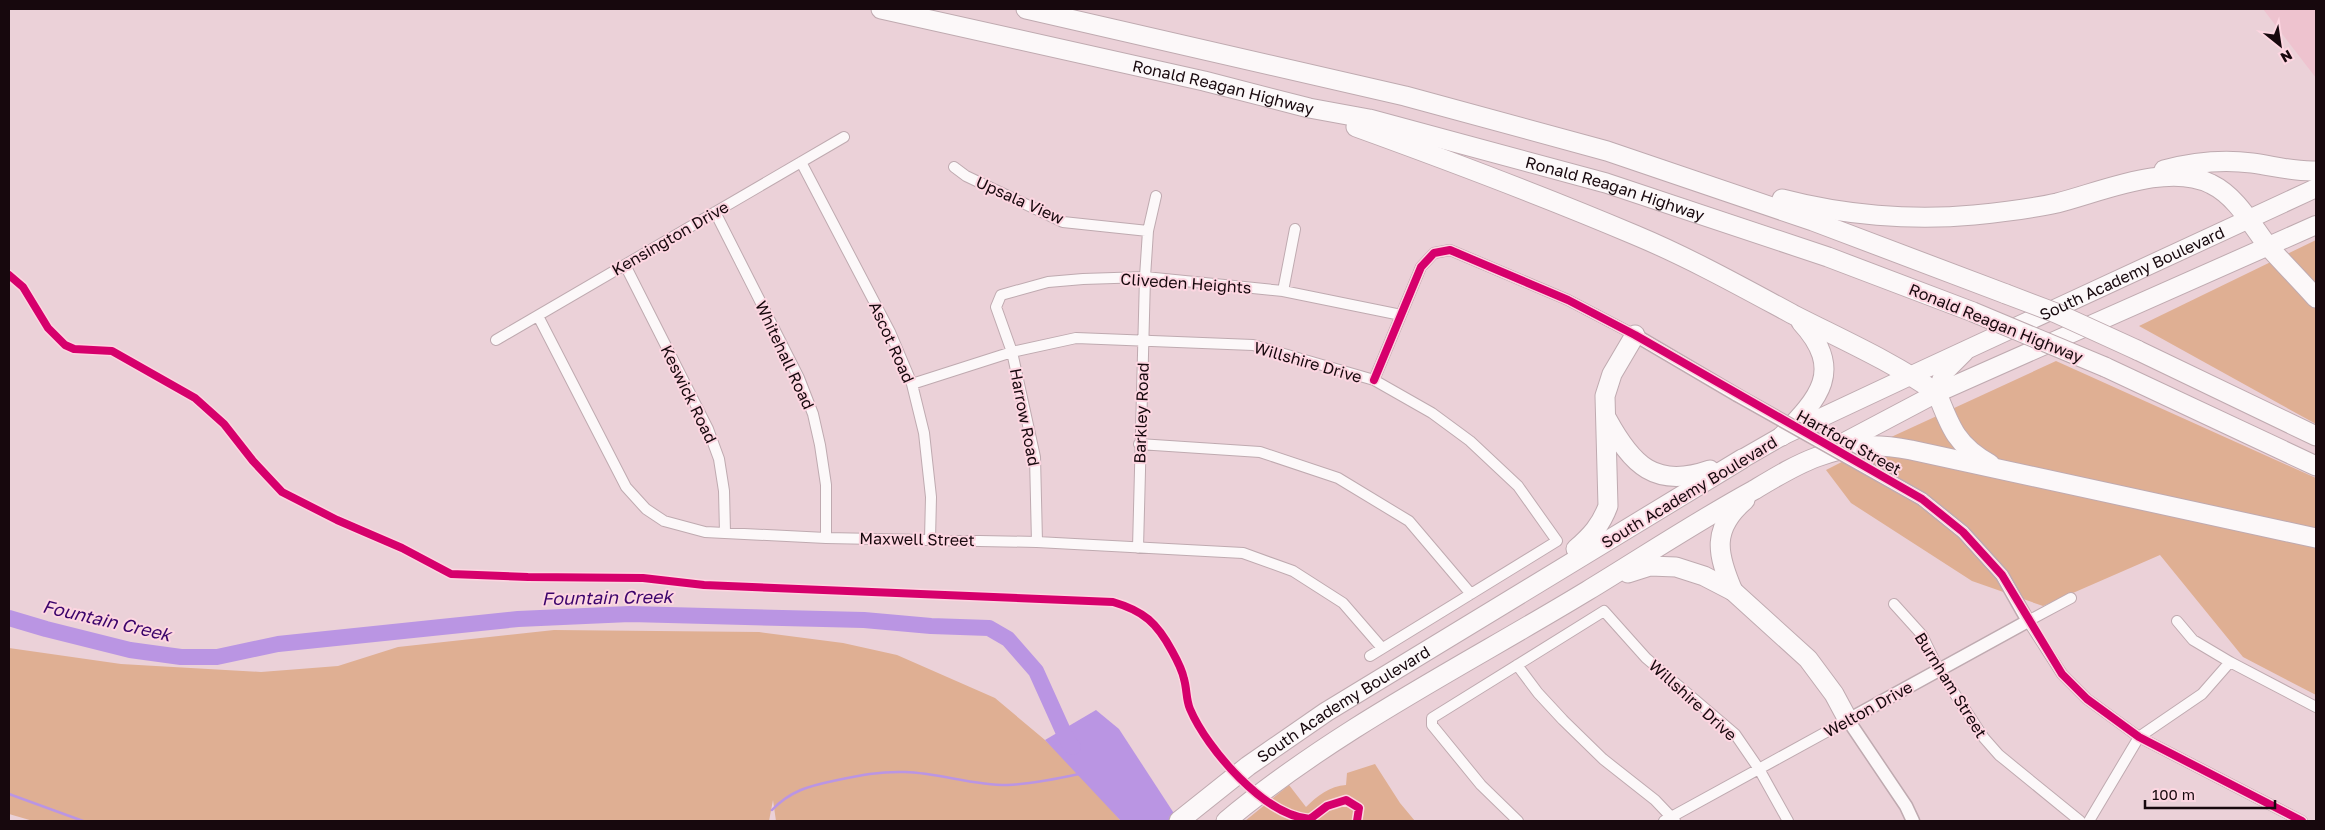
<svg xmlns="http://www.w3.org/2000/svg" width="2325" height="830" font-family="'Golos Text',sans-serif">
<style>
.built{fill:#eec3cf}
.green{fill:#dfaf93}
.water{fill:#ba95e3}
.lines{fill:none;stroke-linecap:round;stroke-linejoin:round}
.stream{stroke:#ba95e3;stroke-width:2.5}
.river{stroke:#ba95e3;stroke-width:16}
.minor-casing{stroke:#bfaab0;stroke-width:12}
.tertiary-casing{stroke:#bfaab0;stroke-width:15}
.trunk-casing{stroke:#bfaab0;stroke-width:20}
.motorway-casing{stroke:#bfaab0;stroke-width:21}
.minor{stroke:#fcf8f9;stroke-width:10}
.tertiary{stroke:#fcf8f9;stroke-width:12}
.trunk{stroke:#fcf8f9;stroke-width:18}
.motorway{stroke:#fcf8f9;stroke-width:19}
.tertiary-bridge-casing{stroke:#bfaab0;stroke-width:15;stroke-linecap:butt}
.motorway-bridge-casing{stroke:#bfaab0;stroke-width:21;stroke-linecap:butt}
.tertiary-bridge{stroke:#fcf8f9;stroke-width:12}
.motorway-bridge{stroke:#fcf8f9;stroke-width:19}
.cycleway-casing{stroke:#fdd6e1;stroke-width:11}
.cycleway{stroke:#d6006c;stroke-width:8}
.labels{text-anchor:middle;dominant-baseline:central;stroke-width:4;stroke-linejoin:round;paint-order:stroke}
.street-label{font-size:16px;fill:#17080d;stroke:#fdd6e1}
.water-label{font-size:18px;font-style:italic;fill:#3b046b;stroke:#fdd6e1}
</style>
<rect width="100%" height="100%" fill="#ebd1d8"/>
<!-- built -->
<path class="built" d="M2263,9H2316V78Z"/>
<!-- green -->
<path class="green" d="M2316,240V424L2139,326Z
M2056,361L2316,478V695L2243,657L2160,555L2043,606L1972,581L1851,503L1826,470L1889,438Z
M554,630L759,632L843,643L897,655L995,698L1045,740L1081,774L1121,821H776L773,800L769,821H33L9,814V648L121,664L261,672L338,666L398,647Z
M1375,764L1400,803L1415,821H1245L1289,785L1306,807C1317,796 1330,786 1346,785L1347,773Z"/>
<!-- water -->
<path class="water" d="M1096,710L1119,729L1179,821H1121L1045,740Z"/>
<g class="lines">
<!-- stream -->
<path class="stream" d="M9,794L83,821
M772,810C790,791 809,786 833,781C857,776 880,771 905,772C939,773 972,785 1007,785C1031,784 1056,779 1079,774"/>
<!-- river -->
<path class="river" d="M9,618L46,629L130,650L181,657H217L278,644L518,619L630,614L864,620L931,626L989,628L1008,639L1036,671L1068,742L1073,747"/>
<defs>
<path id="minor" d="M801,162L890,332L912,384L924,433L931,497L930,539
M954,167L966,176L1063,222L1148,231
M715,212L799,378L813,414L820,445L826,485V538
M625,265L708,429L719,459L724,491L725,532
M1283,291L1295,229
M538,316L626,487L646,509L664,521L705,532L826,538L1037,542L1243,553L1293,571L1343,603L1382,648
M496,340L844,137
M1374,380L1421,267L1434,253L1450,250L1568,300L1635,335
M912,384L1012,352L1076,338L1253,345L1374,380L1432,413L1470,441L1518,486L1557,541L1370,656
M1139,444L1260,452L1338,478L1409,521L1471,594
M1037,542L1035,457L1012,352L996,307L1001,295L1048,282L1083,279L1145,277L1283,291L1401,315
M1138,548L1145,277L1148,231L1156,196
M2071,598L2028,621L2062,674L2087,699L2139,737L2302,821
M1894,604L1922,635L1939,670L1984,738L1999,755L2080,821
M2230,662L2316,707
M1517,665L1538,693L1563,720L1603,759L1655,800L1675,821
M1518,821L1481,785L1432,725V718L1604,611L1646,658L1735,734L1759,769L1788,821
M1664,821L1848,720
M2089,821L2139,737L2202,694L2230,662L2193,640L2177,621"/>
<path id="tertiary" d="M1635,335L1737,395
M1913,821L1906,806L1848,720L2028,621L2002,575L1963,532L1922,499"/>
<g id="trunk">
<path d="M1833,448L1937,393L2316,225"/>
<path id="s1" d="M1742,459L1782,436L1912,375L2316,188"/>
</g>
<g id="motorway">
<path id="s2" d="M881,9L1204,81L1309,108L1369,119L1606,183L1828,257L1973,312"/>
<path d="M1026,9L1405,96L1607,151L1813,221L2006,294"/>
<path d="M1356,127C1450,161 1543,196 1635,235C1690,258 1742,287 1794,315C1843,340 1893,362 1937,393"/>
<path d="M2164,170C2194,162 2221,159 2252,163C2274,166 2294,172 2316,171"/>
<path d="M1782,199C1843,215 1911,221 1974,215C2002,212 2030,209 2057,203C2101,192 2168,162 2211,184C2236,196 2251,224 2267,245C2283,263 2300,280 2316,298"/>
<path d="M2137,350L2316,436"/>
<path d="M1964,352L1945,371L1937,393C1950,427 1957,446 1990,464"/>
<path d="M2105,367L2316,466"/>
<path d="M1607,419C1632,465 1655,489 1710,470"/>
<path d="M1782,436C1819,398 1845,370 1801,322"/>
<path d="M1576,549C1591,536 1601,525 1608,506L1605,396L1612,374L1635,335"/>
<path d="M1628,573L1650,566L1676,567L1704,576L1733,591L1808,659L1834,694L1848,720"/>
<path d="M1733,591C1717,554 1711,529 1745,500"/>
<path id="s3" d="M1179,821L1248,766L1326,712L1742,459"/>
<path d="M1226,821C1336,729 1465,665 1587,591C1643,557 1697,521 1754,490C1774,478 1795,465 1817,457C1853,444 1874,443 1911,450L2316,538"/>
</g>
</defs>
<!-- minor casing -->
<use href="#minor" class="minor-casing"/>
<!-- tertiary casing -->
<use href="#tertiary" class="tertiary-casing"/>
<!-- trunk casing -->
<use href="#trunk" class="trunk-casing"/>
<!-- motorway casing -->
<use href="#motorway" class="motorway-casing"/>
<!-- minor -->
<use href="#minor" class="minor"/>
<!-- tertiary -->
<use href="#tertiary" class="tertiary"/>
<!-- trunk -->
<use href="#trunk" class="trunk"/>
<!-- motorway -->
<use href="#motorway" class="motorway"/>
<defs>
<path id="tertiary-bridge" d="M1737,395L1922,499"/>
<path id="motorway-bridge" d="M2006,294L2056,313L2137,350
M1973,312L2105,367"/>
</defs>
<!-- tertiary-bridge casing -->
<use href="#tertiary-bridge" class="tertiary-bridge-casing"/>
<!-- motorway-bridge casing -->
<use href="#motorway-bridge" class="motorway-bridge-casing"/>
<!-- tertiary-bridge -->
<use href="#tertiary-bridge" class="tertiary-bridge"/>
<!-- motorway-bridge -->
<use href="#motorway-bridge" class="motorway-bridge"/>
<defs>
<path id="cycleway" d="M9,275L23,287L48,328L65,345L74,349L112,351L195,398L224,424L253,461L282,492L337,520L402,548L451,574L528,577L643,578L704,585L1113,602C1144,611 1157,623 1172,651C1177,660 1182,669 1184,679C1187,689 1186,700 1190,709C1207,749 1265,816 1310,819L1327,806L1346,800L1359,808L1357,821
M1374,380L1421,267L1434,253L1450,250L1568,300L1635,335L1922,499L1963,532L2002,575L2062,674L2087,699L2139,737L2302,821"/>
</defs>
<!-- cycleway casing -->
<use href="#cycleway" class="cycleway-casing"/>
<!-- cycleway -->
<use href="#cycleway" class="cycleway"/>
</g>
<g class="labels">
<!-- street labels -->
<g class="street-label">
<text stroke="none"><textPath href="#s2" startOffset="351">Ronald Reagan Highway</textPath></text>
<text stroke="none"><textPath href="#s2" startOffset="756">Ronald Reagan Highway</textPath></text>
<text transform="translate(1020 200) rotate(24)">Upsala View</text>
<text transform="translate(670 238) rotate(-30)">Kensington Drive</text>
<text stroke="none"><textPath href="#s1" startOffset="432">South Academy Boulevard</textPath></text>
<text transform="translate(1186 283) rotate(4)">Cliveden Heights</text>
<text transform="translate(1996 323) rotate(22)">Ronald Reagan Highway</text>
<text transform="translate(892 342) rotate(66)">Ascot Road</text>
<text transform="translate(785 355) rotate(65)">Whitehall Road</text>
<text transform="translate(1308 362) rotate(16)">Willshire Drive</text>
<text transform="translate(689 394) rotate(64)">Keswick Road</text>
<text transform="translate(1141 413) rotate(-88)">Barkley Road</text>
<text transform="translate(1025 417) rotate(79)">Harrow Road</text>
<text transform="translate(1849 442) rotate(29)">Hartford Street</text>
<text transform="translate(1689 492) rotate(-31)">South Academy Boulevard</text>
<text transform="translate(917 539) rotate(1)">Maxwell Street</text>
<text transform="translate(1951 685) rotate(58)">Burnham Street</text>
<text transform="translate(1693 700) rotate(42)">Willshire Drive</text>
<text stroke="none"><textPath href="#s3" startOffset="202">South Academy Boulevard</textPath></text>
<text transform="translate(1868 709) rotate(-29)">Welton Drive</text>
</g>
<!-- water labels -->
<g class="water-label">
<text transform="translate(607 597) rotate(-1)">Fountain Creek</text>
<text transform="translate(107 620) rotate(13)">Fountain Creek</text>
</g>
</g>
<!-- border -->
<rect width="2325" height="830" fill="none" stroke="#17080d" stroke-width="20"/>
<!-- north arrow -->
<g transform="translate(2280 45) rotate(150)" stroke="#fdd6e1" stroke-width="4" paint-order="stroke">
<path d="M0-4L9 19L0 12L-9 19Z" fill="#17080d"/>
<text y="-8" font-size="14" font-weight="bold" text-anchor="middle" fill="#17080d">N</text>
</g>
<!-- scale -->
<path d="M2145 800v8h130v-8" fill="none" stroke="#17080d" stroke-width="2.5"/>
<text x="2152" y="800" font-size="15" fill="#17080d" stroke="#fdd6e1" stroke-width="4" paint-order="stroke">100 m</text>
</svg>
